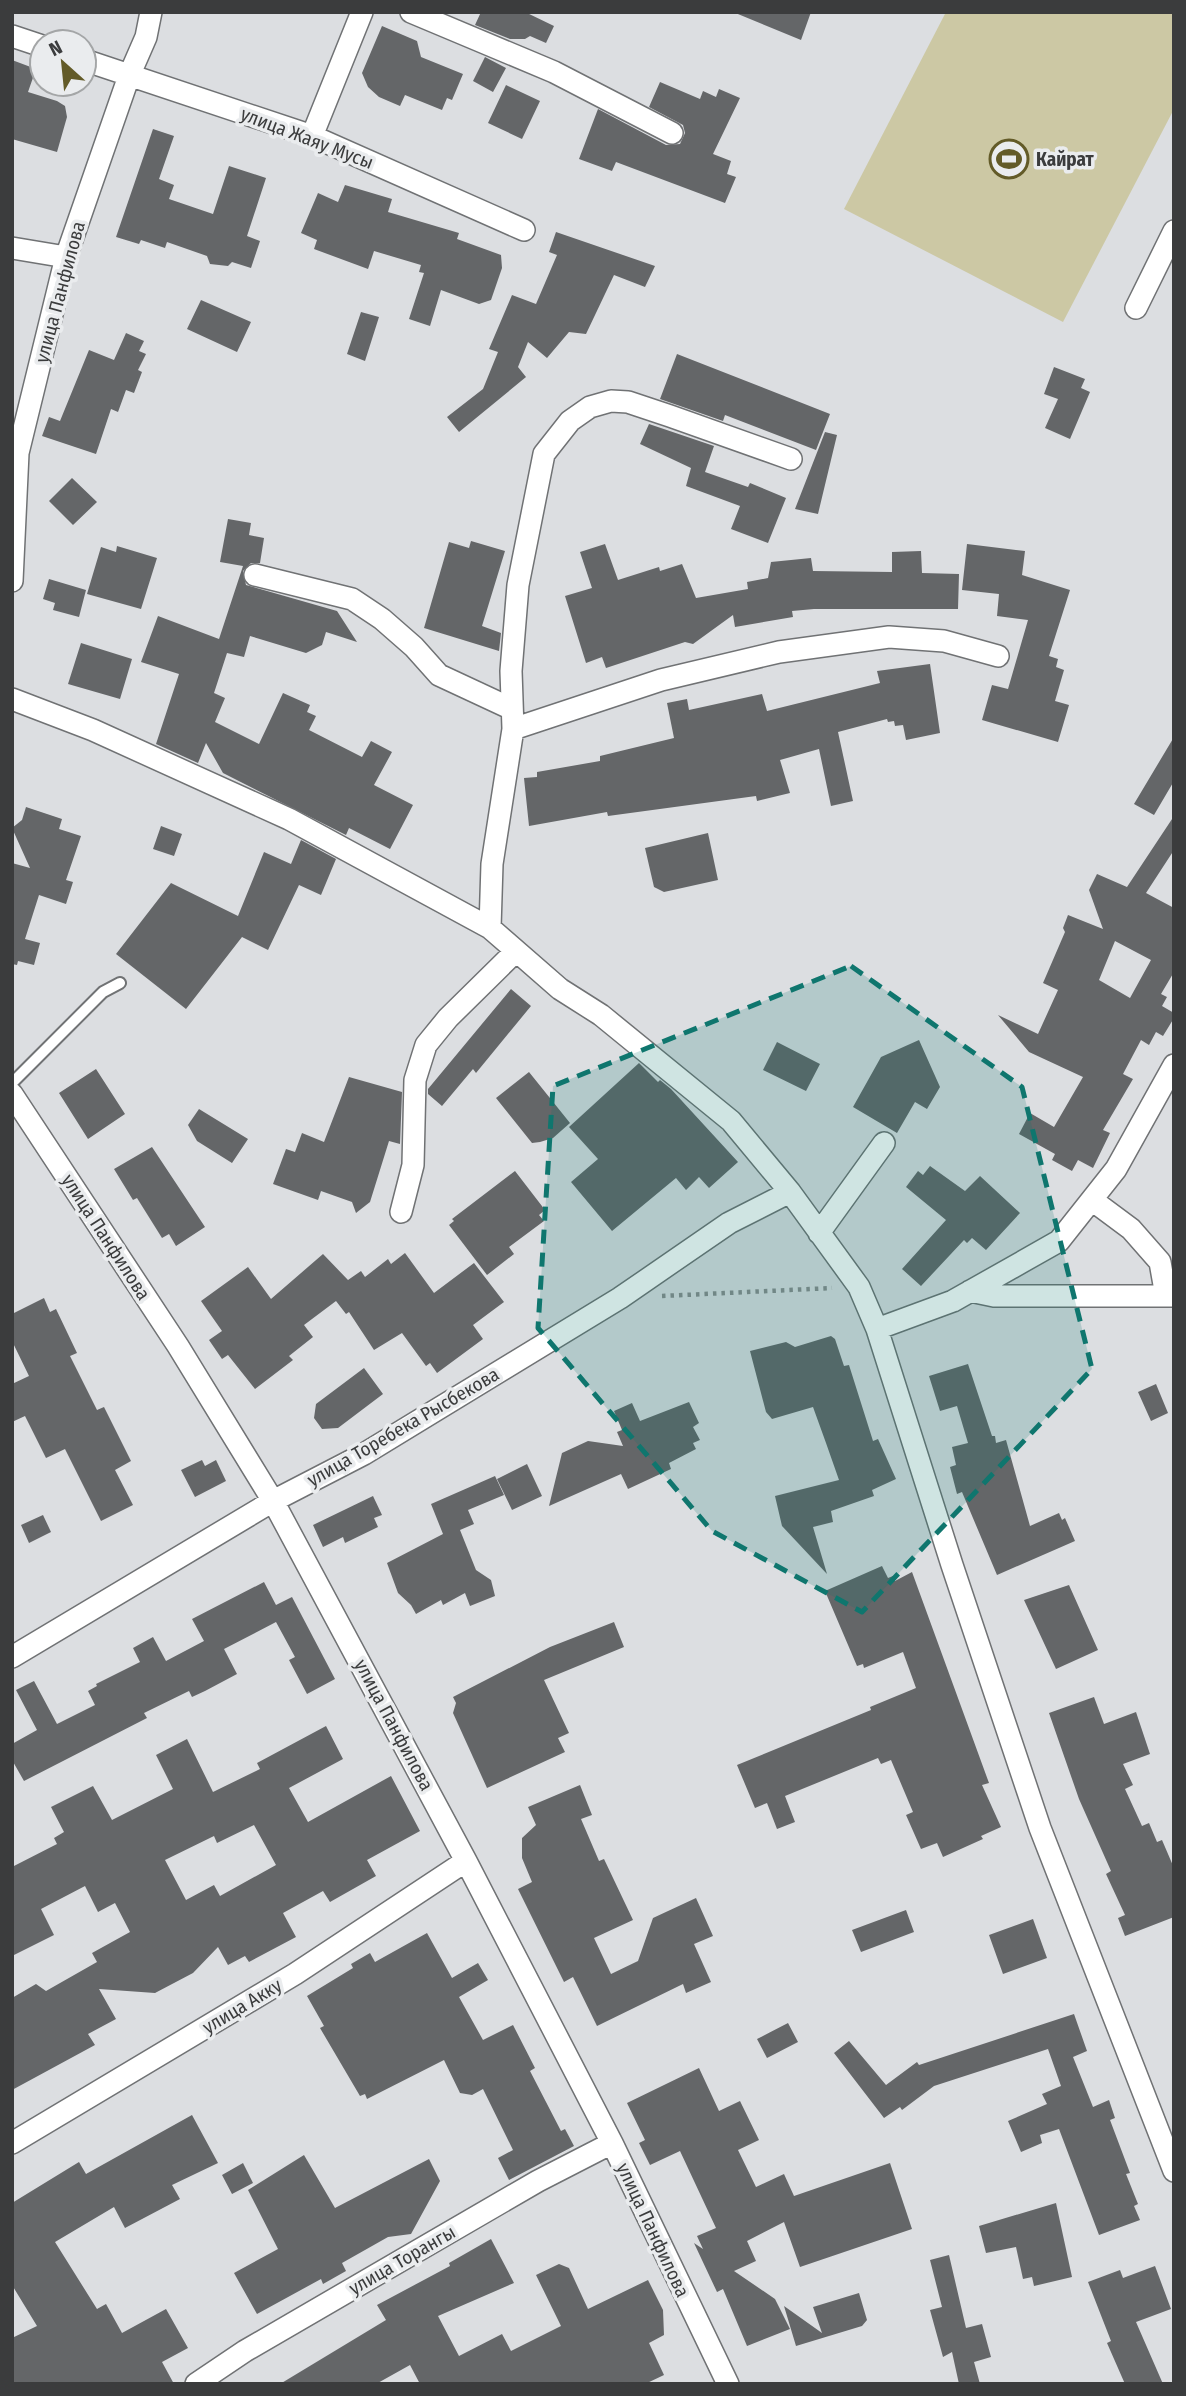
<svg xmlns="http://www.w3.org/2000/svg" width="1186" height="2396" font-family="'Fira Sans Condensed',sans-serif">
<style>
.green{fill:#ccc8a4}
.building{fill:#646668;fill-rule:evenodd}
.lines{fill:none;stroke-linecap:round;stroke-linejoin:round}
.lane-casing{stroke:#707274;stroke-width:14}
.street-casing{stroke:#707274;stroke-width:24}
.path{stroke:#8a8b8d;stroke-width:4.5;stroke-dasharray:3.5 5;stroke-linecap:butt}
.lane{stroke:#fff;stroke-width:10}
.street{stroke:#fff;stroke-width:21}
.marked{fill:#0f766e;fill-opacity:0.2;stroke:#0f766e;stroke-width:5;stroke-dasharray:14 9;stroke-linejoin:round}
.labels{text-anchor:middle;dominant-baseline:central;stroke-width:7;stroke-linejoin:round;paint-order:stroke}
.street-label{font-size:19px;fill:#3b3c3d;stroke:#eaecee}
.poi-label{font-size:19px;font-weight:bold;fill:#3b3c3d;stroke:#eaecee;text-anchor:start}
</style>
<rect width="100%" height="100%" fill="#dcdee1"/>
<!-- green -->
<path class="green" d="M946,12H1174V109L1063,322L844,209Z"/>
<!-- building -->
<path class="building" d="M481,12H525L554,26L546,43L530,36L525,39H510L475,25Z
M733,12H811L801,40Z
M382,26L417,41L421,57L463,74L452,100L447,98L442,110L405,95L400,106L379,97L368,87L362,73Z
M485,57L506,68L493,92L473,81Z
M12,60L36,69L28,92L57,101L65,106L67,117L57,152L12,139Z
M660,82L700,99L703,91L716,97L719,89L740,98L713,154L731,161L727,174L736,177L725,203L616,162L612,171L579,159L598,109L666,145L680,144L685,133L683,125L649,107Z
M506,85L540,101L522,139L488,123Z
M153,129L174,136L159,179L174,185L169,199L213,214L229,166L266,178L247,236L260,241L251,268L232,262L228,266L210,264L207,256L167,242L165,248L141,240L139,244L116,237Z
M345,185L392,199L388,212L459,233L457,239L501,255L502,268L491,300L479,304L441,290L430,326L409,319L424,273L419,272L421,265L374,251L368,269L314,249L317,240L301,233L318,193L338,202Z
M556,232L655,266L645,287L614,275L586,334L569,332L547,358L528,342L518,367L526,377L459,432L447,417L483,389L498,352L489,349L512,295L536,304L557,255L549,252Z
M201,300L251,322L237,352L187,329Z
M361,312L379,317L365,361L347,354Z
M126,333L144,341L139,351L146,354L138,370L142,372L134,393L126,390L118,412L111,409L96,454L42,436L49,417L60,421L89,350L114,360Z
M677,354L830,414L816,450L725,415L723,421L660,399Z
M1054,367L1085,379L1081,388L1090,392L1070,439L1045,428L1058,399L1044,394Z
M649,424L714,446L705,472L748,487L750,483L786,498L768,543L731,529L740,506L686,486L691,468L640,444Z
M825,432L837,435L818,514L795,509Z
M72,478L97,502L73,525L49,501Z
M228,519L251,523L249,535L264,538L260,563H251L243,571L246,585L337,611L357,642L326,632L322,645L306,653L250,636L244,657L227,653L214,693L225,698L215,722L259,744L283,693L310,705L307,712L316,716L309,730L362,757L371,741L392,752L374,785L413,805L390,849L349,828L346,835L223,773L206,743L198,763L156,744L179,674L141,662L158,616L219,639L243,566L220,562Z
M471,541L505,551L482,626L501,633L499,651L424,628L449,542L469,548Z
M605,544L618,580L659,567L660,571L682,564L696,598L748,589L747,582L768,578L771,562L811,558L813,571L892,572V552L921,551L922,573L959,574L958,609H814L792,611L793,617L735,627L733,615L693,644L685,642L606,668L602,657L586,663L565,596L592,588L580,552Z
M967,544L1025,551L1022,575L1070,590L1049,656L1058,659L1056,667L1064,670L1055,701L1069,705L1058,742L982,720L992,685L1008,689L1028,620L997,616L999,594L962,590Z
M117,546L157,558L141,609L87,594L101,547L116,552Z
M49,579L86,590L79,617L53,610L55,603L43,599Z
M81,643L132,659L120,699L68,684Z
M930,664L940,733L906,740L903,725L895,726L894,721L888,722L887,719L838,732L853,801L831,806L819,749L780,760L790,793L757,801L756,796L608,816L607,812L529,826L524,778L537,777V772L600,761V756L674,738L667,703L687,699L689,710L762,694L767,711L880,683L877,671Z
M1174,737V781L1154,815L1134,804Z
M26,807L62,819L59,829L81,836L66,880L73,882L66,904L39,895L25,939L40,943L34,965L18,961L17,965L12,964V863L30,868L12,828L22,820Z
M1174,816V850L1146,893L1174,908V972L1161,994L1167,997L1162,1006L1174,1013V1018L1163,1036L1156,1032L1149,1045L1141,1040L1123,1074L1133,1079L1103,1130L1110,1133L1093,1168L1078,1160L1072,1171L1052,1160L1055,1154L1019,1134L1030,1113L1054,1127L1083,1077L1029,1052L998,1015L1038,1034L1058,990L1043,983L1065,932L1063,928L1068,915L1103,929L1089,890L1097,874L1127,887ZM1115,941L1151,960L1130,998L1099,980Z
M161,826L182,834L174,856L153,849Z
M708,833L718,880L664,892L654,887L645,848Z
M301,840L336,859L321,895L299,885L268,950L242,937L186,1009L116,954L171,883L238,916L264,852L291,864Z
M511,989L531,1006L476,1073L473,1069L442,1106L428,1094V1089Z
M919,1040L940,1087L927,1109L915,1102L897,1133L853,1107L881,1057Z
M777,1042L820,1064L806,1091L763,1070Z
M639,1063L658,1082L660,1080L671,1089L738,1162L709,1188L699,1177L686,1190L676,1178L612,1231L571,1182L598,1159L569,1127Z
M96,1069L125,1114L88,1139L59,1093Z
M529,1072L570,1123L553,1138L540,1142L532,1143L496,1098Z
M349,1077L402,1092L400,1144L389,1141L370,1202L356,1213L352,1202L321,1191L318,1200L273,1184L286,1149L295,1152L302,1133L324,1142Z
M199,1109L248,1139L232,1163L197,1141L188,1125Z
M152,1147L205,1227L176,1246L169,1234L162,1238L137,1198L133,1200L114,1169Z
M930,1166L965,1191L980,1176L1020,1213L986,1250L972,1238L967,1243L964,1240L921,1286L902,1269L946,1220L906,1187L918,1171L923,1175Z
M515,1171L545,1210L539,1215L544,1221L509,1247L514,1254L487,1275L449,1225L454,1221L452,1219Z
M405,1253L434,1293L474,1263L504,1302L473,1325L483,1339L437,1373L430,1363L426,1366L402,1333L374,1350L349,1312L346,1314L336,1301L304,1325L313,1337L289,1356L293,1360L255,1389L228,1355L222,1359L209,1340L222,1331L201,1301L248,1267L271,1299L323,1254L348,1280L361,1271L365,1277L388,1259L391,1264Z
M44,1298L50,1312L56,1309L77,1353L70,1356L97,1410L104,1407L131,1461L115,1470L133,1505L101,1521L65,1449L46,1458L25,1416L12,1422V1384L29,1376L12,1341V1314Z
M831,1336L835,1339L844,1366L849,1365L873,1441L878,1439L896,1479L872,1490L874,1496L831,1511L833,1522L813,1527L827,1574L782,1526L775,1496L839,1480L826,1443L813,1407L772,1419L766,1412L750,1351L786,1342L795,1347Z
M968,1364L992,1436H995L996,1443L1006,1440L1030,1526L1059,1513L1062,1520L1065,1518L1075,1541L997,1575L962,1492L957,1494L950,1467L956,1465L952,1447L968,1443L957,1406L940,1411L929,1376Z
M364,1368L383,1394L338,1428L322,1429L314,1418L316,1404Z
M1156,1384L1168,1413L1151,1421L1138,1392Z
M689,1402L699,1423L693,1427L700,1440L693,1443L696,1449L669,1463L671,1469L628,1489L621,1474L549,1506L562,1453L588,1441L623,1446L617,1432L622,1430L614,1411L632,1403L640,1421Z
M202,1460L205,1466L216,1460L226,1481L195,1497L181,1470Z
M527,1464L542,1496L512,1510L497,1479Z
M495,1476L504,1495L468,1510L474,1524L460,1530L476,1570L491,1580L495,1596L470,1606L465,1593L443,1605L441,1600L416,1614L411,1605L398,1593L387,1563L443,1534L431,1504Z
M373,1496L382,1515L374,1518L378,1527L345,1543L343,1537L323,1547L313,1525Z
M43,1515L51,1532L29,1543L21,1525Z
M882,1566L888,1578L893,1576L895,1581L912,1572L989,1783L982,1785L1001,1827L981,1836L983,1839L943,1857L937,1843L921,1849L906,1815L913,1812L891,1760L881,1764L878,1758L785,1796L795,1822L777,1829L767,1803L755,1808L737,1765L871,1710L870,1707L916,1688L903,1652L864,1668L863,1664L857,1666L825,1591Z
M264,1582L276,1605L292,1597L335,1679L307,1694L289,1660L295,1657L276,1622L224,1649L237,1674L205,1691L192,1697L189,1691L144,1713L147,1718L24,1781L12,1760V1744L37,1730L16,1690L34,1681L57,1724L95,1705L88,1691L97,1686L96,1684L140,1662L133,1648L153,1637L166,1661L204,1641L192,1619Z
M1069,1585L1098,1650L1056,1669L1024,1600Z
M614,1622L624,1647L544,1680L569,1733L558,1738L565,1752L487,1788L453,1713L456,1703L453,1697L550,1647Z
M1094,1697L1104,1724L1136,1712L1150,1754L1123,1764L1133,1785L1125,1789L1142,1826L1149,1823L1157,1842L1162,1840L1174,1868V1917L1125,1936L1118,1918L1125,1915L1106,1874L1111,1871L1079,1799L1049,1713Z
M326,1726L343,1759L289,1788L308,1822L391,1776L420,1831L367,1860L376,1876L330,1902L323,1891L283,1913L296,1937L249,1962L245,1956L228,1965L218,1947L193,1973L155,1993L99,1989L116,2019L88,2034L95,2045L12,2090V1998L36,1984L46,1991L97,1962L92,1953L130,1932L115,1903L98,1912L85,1886L41,1909L54,1935L12,1956V1867L57,1844L54,1838L64,1832L51,1807L93,1786L112,1820L173,1789L156,1755L187,1739L213,1792L260,1769L257,1763ZM254,1825L276,1865L220,1896L214,1885L186,1900L165,1860L214,1836L217,1843Z
M580,1785L592,1815L581,1819L599,1861L604,1859L633,1920L594,1938L611,1974L638,1961L653,1918L696,1898L713,1936L694,1944L711,1982L686,1993L683,1984L597,2026L573,1977L564,1982L518,1889L532,1882L522,1858V1838L536,1825L528,1807Z
M906,1910L914,1932L861,1952L852,1930Z
M1033,1919L1047,1958L1003,1974L989,1935Z
M427,1933L452,1978L478,1963L488,1980L459,1997L483,2040L513,2025L535,2068L530,2071L561,2131L565,2129L574,2146L509,2180L498,2158L513,2150L483,2089L472,2095L460,2093L444,2060L367,2099L365,2094L360,2096L320,2028L324,2026L307,1996L353,1968L351,1964L370,1953L375,1962Z
M1074,2014L1087,2051L1073,2057L1093,2107L1109,2100L1115,2118L1110,2120L1130,2173L1126,2174L1138,2204L1134,2206L1140,2220L1099,2235L1059,2129L1040,2135L1042,2143L1021,2152L1008,2121L1047,2104L1042,2094L1061,2086L1048,2049L934,2086L902,2110L900,2107L884,2118L834,2053L849,2041L886,2085L917,2062L919,2065Z
M788,2023L798,2042L767,2058L757,2039Z
M699,2068L719,2111L740,2101L759,2140L738,2150L756,2187L784,2174L794,2196L890,2163L912,2229L800,2267L784,2222L747,2241L756,2261L734,2271L775,2299L790,2329L747,2346L723,2289L717,2292L694,2243L703,2249L697,2236L716,2228L680,2151L650,2165L639,2143L645,2140L627,2103Z
M192,2115L218,2163L172,2185L180,2199L125,2228L114,2207L55,2242L97,2309L106,2304L122,2333L166,2309L188,2348L162,2362L174,2384H12V2338L37,2326L12,2285V2203L79,2162L86,2174Z
M304,2155L335,2208L429,2159L440,2181L411,2234L388,2237L342,2263L346,2271L323,2284L321,2279L257,2314L234,2273L278,2249L248,2190Z
M243,2163L253,2183L232,2194L222,2175Z
M1056,2203L1072,2277L1034,2286L1032,2277L1023,2279L1016,2247L986,2253L979,2226Z
M491,2239L514,2283L438,2316L459,2356L502,2334L511,2351L561,2326L536,2275L559,2264L569,2268L588,2309L648,2280L663,2310L664,2335L649,2343L664,2375L645,2384H420L410,2365L376,2384H280L386,2320L377,2305L450,2266L449,2263Z
M949,2255L966,2328L982,2324L991,2357L974,2362L980,2384H959L952,2352L943,2357L930,2310L942,2307L930,2260Z
M1155,2266L1171,2309L1136,2322L1163,2384H1125L1107,2343L1111,2341L1088,2282L1120,2270L1123,2278Z
M859,2293L867,2320L862,2326L796,2346L784,2306L822,2333L813,2307Z"/>
<g class="lines">
<defs>
<path id="lane" d="M12,1083L103,992L120,983"/>
<path id="street" d="M411,12L554,72L672,133
M12,36L42,46
M84,60L312,136L524,230
M312,136L362,12
M12,248L66,257
M1136,308L1174,231
M255,575L352,599L382,619L414,647L439,675L512,709
M12,581L18,453L66,257L129,76L146,37L151,12
M12,699L93,730L289,819L490,928L560,989L601,1015L731,1121L790,1192L859,1287L877,1329L952,1565L1040,1828L1174,2171
M513,729L661,680L779,652L889,637L944,641L998,656
M490,928L492,864L513,729L511,671L518,585L544,454L570,421L590,407L611,401L628,402L670,416L791,459
M12,1094L178,1346L273,1501L466,1861L612,2143L728,2384
M1092,1200L1131,1229L1160,1262L1166,1296
M401,1212L413,1165L415,1080L426,1045L448,1018L516,951
M819,1233L884,1143
M970,1291L994,1296H1174
M877,1329L953,1301L1059,1241L1116,1169L1174,1065
M12,1657L273,1501L364,1454L620,1298L729,1223L790,1192
M12,2143L295,1974L466,1861
M196,2384L245,2351L538,2181L612,2143"/>
</defs>
<!-- lane casing -->
<use href="#lane" class="lane-casing"/>
<!-- street casing -->
<use href="#street" class="street-casing"/>
<!-- path -->
<path class="path" d="M662,1296L832,1288"/>
<!-- lane -->
<use href="#lane" class="lane"/>
<!-- street -->
<use href="#street" class="street"/>
</g>
<!-- marked area -->
<path class="marked" d="M851,966L1022,1087L1092,1369L862,1612L712,1531L538,1328L553,1086Z"/>
<!-- icons -->
<defs>
<symbol id="stadium-ring" viewBox="-11 -11 22 22"><circle r="9.5" fill="#eaecee" stroke="#635b28" stroke-width="1.5"/><path d="M0-5a6.5 5 0 1 0 0 10a6.5 5 0 1 0 0-10ZM-3.5-1.8h7v3.6h-7Z" fill="#635b28"/></symbol>
</defs>
<g fill-rule="evenodd">
<use href="#stadium-ring" x="987" y="137" width="44" height="44"/>
</g>
<g class="labels">
<!-- street labels -->
<g class="street-label">
<text transform="translate(307 138) rotate(21)">улица Жаяу Мусы</text>
<text transform="translate(60 292) rotate(-75)">улица Панфилова</text>
<text transform="translate(106 1237) rotate(57)">улица Панфилова</text>
<text transform="translate(403 1427) rotate(-30)">улица Торебека Рысбекова</text>
<text transform="translate(394 1725) rotate(62)">улица Панфилова</text>
<text transform="translate(242 2006) rotate(-31)">улица Акку</text>
<text transform="translate(653 2230) rotate(65)">улица Панфилова</text>
<text transform="translate(402 2260) rotate(-30)">улица Торангы</text>
</g>
<!-- poi labels -->
<g class="poi-label">
<text x="1036" y="159">Кайрат</text>
</g>
</g>
<!-- border -->
<rect width="1186" height="2396" fill="none" stroke="#3b3c3d" stroke-width="28"/>
<!-- north arrow -->
<g transform="translate(63 63) rotate(333)"><circle r="33" fill="#eaecee" stroke="#a4a6a7" stroke-width="2"/>
<path d="M0-5L12 26L0 18L-12 26Z" fill="#635b28"/>
<text y="-10" font-size="19" font-weight="bold" text-anchor="middle" fill="#3b3c3d">N</text>
</g>
</svg>
